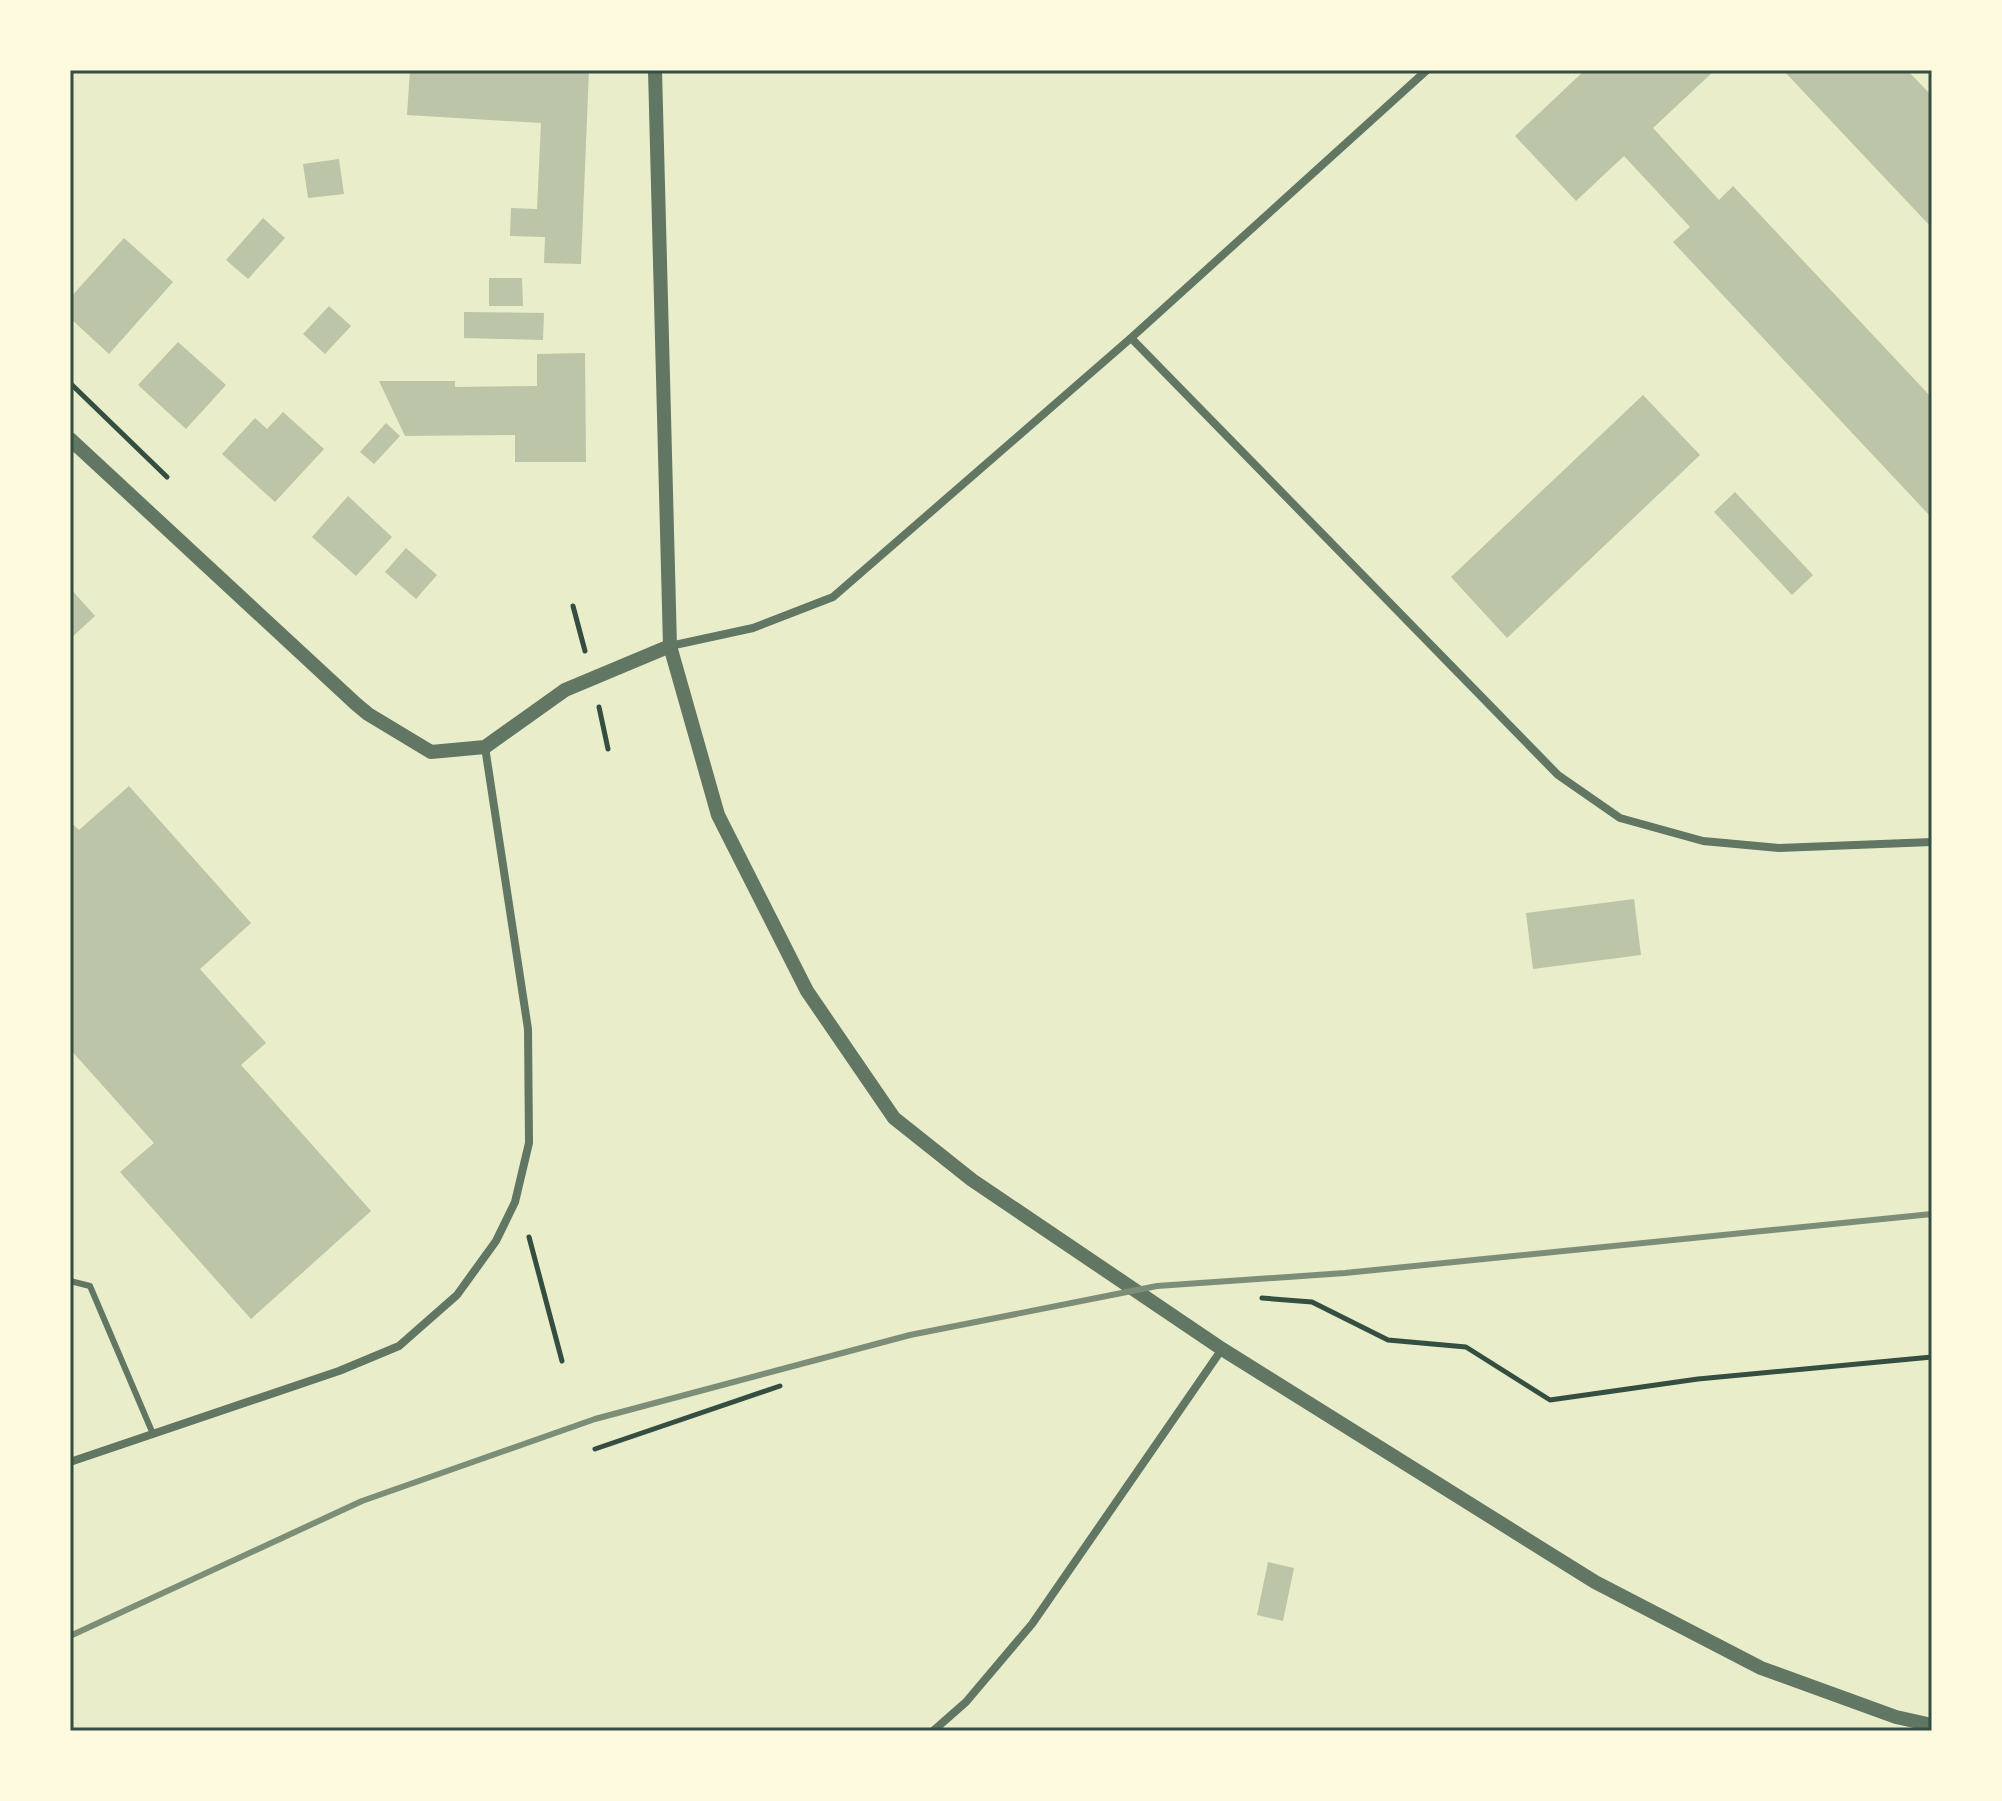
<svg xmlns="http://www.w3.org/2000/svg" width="2002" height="1801" font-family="Signika,sans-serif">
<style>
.building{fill:#bcc5a7}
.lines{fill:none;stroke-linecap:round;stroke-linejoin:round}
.path{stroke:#344e41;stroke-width:5}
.service{stroke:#617663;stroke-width:6}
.minor{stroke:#617663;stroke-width:8}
.tertiary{stroke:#617663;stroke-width:14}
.rail{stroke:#7c8e77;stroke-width:6}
.neatline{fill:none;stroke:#344e41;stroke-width:3}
</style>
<rect width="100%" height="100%" fill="#e9edc9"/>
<!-- building -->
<path class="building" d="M410,70H589L581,264L544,263L545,237L510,236L511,208L537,209L541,123L407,115Z
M1585,70H1715L1653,128L1719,200L1733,186L1932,398V518L1673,242L1690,227L1624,156L1576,201L1515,136Z
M1783,70H1907L1932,96V228Z
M339,159L344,194L308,198L303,164Z
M263,218L285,238L248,279L226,260Z
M124,238L173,282L109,354L70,318V298Z
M489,278H522L523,306H489Z
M329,306L351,326L325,354L303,334Z
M464,312L544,313L543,340L464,338Z
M178,342L226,385L186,429L138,385Z
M585,353L586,462H515V435L405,436L379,381H455V387L537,386V354Z
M1643,395L1700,455L1507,638L1451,577Z
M283,412L324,449L275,502L222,454L255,418L267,429Z
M386,423L400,436L374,464L360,452Z
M1735,492L1813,575L1792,595L1714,512Z
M348,496L392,537L356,576L312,537Z
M406,548L437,575L416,599L385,572Z
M70,588L95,616L70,639Z
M129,786L251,923L200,969L266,1043L241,1065L371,1211L251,1319L120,1172L154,1143L70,1049V821L79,830Z
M1634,899L1641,955L1533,969L1526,913Z
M1268,1562L1294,1568L1283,1621L1257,1615Z"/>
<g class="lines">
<!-- path -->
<path class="path" d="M70,383L167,477
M573,606L585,651
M599,707L608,749
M529,1237L562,1361
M1262,1298L1312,1302L1388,1340L1466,1347L1550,1400L1698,1379L1932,1357
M595,1449L780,1386"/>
<!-- service -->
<path class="service" d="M70,1281L90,1286L153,1434"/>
<!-- minor -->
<path class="minor" d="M1131,338L1558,775L1620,818L1703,841L1779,848L1932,842
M670,646L753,628L833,597L1131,338L1427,70
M70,1462L339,1371L399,1346L457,1295L496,1241L515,1202L529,1143L528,1029L485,747
M933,1731L966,1702L1032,1624L1222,1349"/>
<!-- tertiary -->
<path class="tertiary" d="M655,70L670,646L718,815L807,991L894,1118L972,1180L1222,1349L1595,1582L1761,1668L1896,1717L1932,1725
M70,439L356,704L368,714L431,752L485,747L565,690L670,646"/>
<!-- rail -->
<path class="rail" d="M70,1636L362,1501L595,1419L910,1335L1157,1286L1345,1273L1932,1214"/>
</g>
<!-- border -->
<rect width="2002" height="1801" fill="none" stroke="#fefae0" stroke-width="144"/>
<rect x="72" y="72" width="1858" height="1657" class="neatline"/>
</svg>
